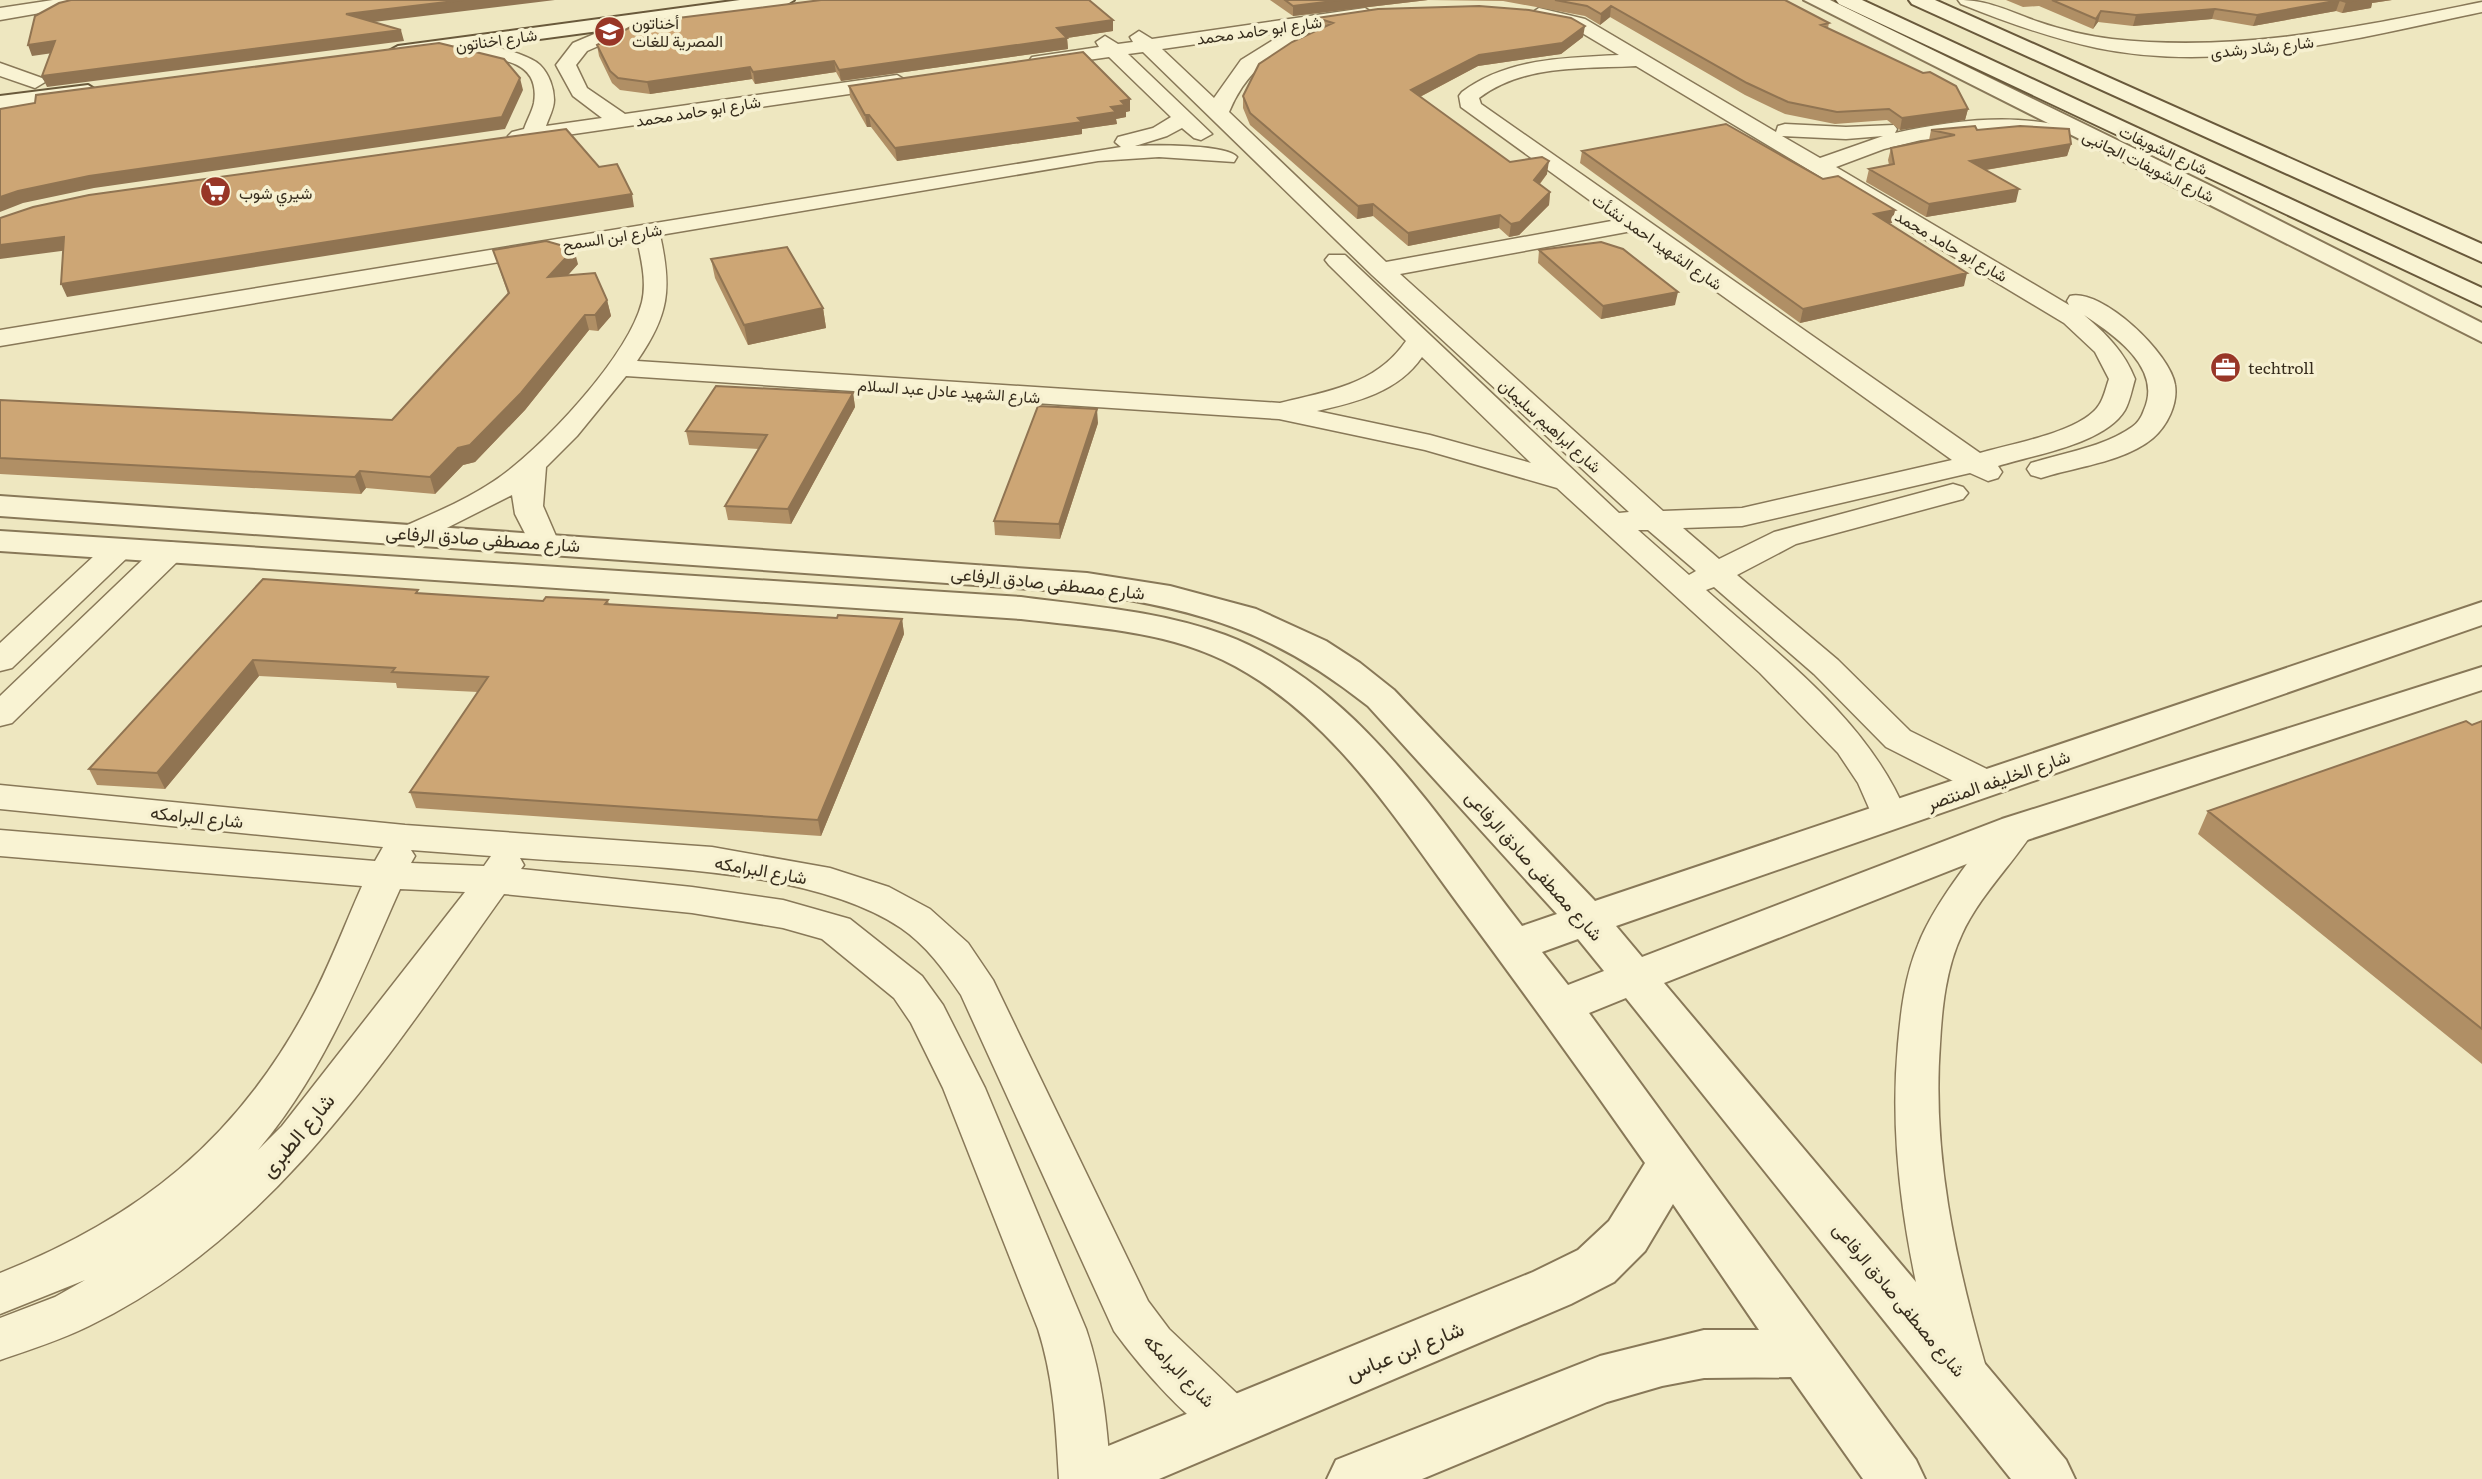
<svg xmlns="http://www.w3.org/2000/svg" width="2482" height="1479" font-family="Literata,Vazirmatn,serif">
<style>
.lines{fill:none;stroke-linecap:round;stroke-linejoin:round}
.minor-casing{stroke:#887858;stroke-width:3}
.tertiary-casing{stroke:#887858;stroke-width:4}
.secondary-casing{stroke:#69593b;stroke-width:4}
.minor{fill:#f9f3d3;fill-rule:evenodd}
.tertiary{fill:#f9f3d3;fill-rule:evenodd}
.secondary{fill:#f9f3d3;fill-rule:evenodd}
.wall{fill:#b08f65}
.shaded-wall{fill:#907452}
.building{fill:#cda675;stroke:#907452;stroke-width:2}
.labels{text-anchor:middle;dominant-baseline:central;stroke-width:7;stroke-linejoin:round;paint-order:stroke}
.far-poi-label{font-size:16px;fill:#372d1d;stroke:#f6f0d0;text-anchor:start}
.far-street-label{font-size:16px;fill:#372d1d;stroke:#f6f0d0}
.street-label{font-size:18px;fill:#372d1d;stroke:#f6f0d0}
.near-street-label{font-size:21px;fill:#372d1d;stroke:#f6f0d0}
</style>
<rect width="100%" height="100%" fill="#eee7c0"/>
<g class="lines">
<defs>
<path id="minor" d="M53,0H95L86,5L0,20V8Z
M1958,0C1990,0 2010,12 2039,22C2062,30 2088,36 2112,39C2240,53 2357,27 2482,2V12C2358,38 2224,74 2097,48C2050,38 2006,22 1961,4Z
M1365,8L1374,14L1371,18L1307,28L1309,32L1307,36C1270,54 1245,73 1229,112L1386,262L1617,220L1461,107L1459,96L1462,92C1507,58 1564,58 1619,55L1572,27L1533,18L1530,14L1539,8L1585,19L1776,132L1778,126L1785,124L1846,127L1894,125L1897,129L1895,133C1948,121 2012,113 2065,127L2069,131L2058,137L1990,134L1921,140L1884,149L1836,167L2069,305L2067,301L2070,296C2102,288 2171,354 2175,385C2178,404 2167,426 2153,438C2127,460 2083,466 2051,475L2041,478L2031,475L2027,469L2031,463C2063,453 2104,447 2132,427C2138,423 2142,416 2144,410C2163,368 2114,335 2084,315C2106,334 2124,351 2135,379C2132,389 2130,401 2125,410C2105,444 2033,455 1998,466L2002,472L1998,478L1988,481L1970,473L1742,526L1683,528L1719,559L1774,532L1953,484L1963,487L1968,493L1963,499L1796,544L1737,575L1838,660L1910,731L1999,775L2004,783L1999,791L1986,795L1973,791L1886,747L1814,674L1714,587L1706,590C1780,656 1869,721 1907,815L1902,824L1889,827L1876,824L1858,783L1838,753L1760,673L1557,488L1425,450L1279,419L626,376L577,436L546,467L543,506L559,543L555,549L544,552L533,549L515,514L512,495L425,539L414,542L403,539L399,533L403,527C434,513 466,500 494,481C541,450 628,357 642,302C647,281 641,259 637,239L0,346V330L1121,147L1115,142L1118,137L1153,128L1171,117L1109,57L1039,67L1032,65L1029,61L1032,57L1099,47L1096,42L1105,36L1118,44L1133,42L1130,37L1139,31L1152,39ZM1288,31L1241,60L1214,98L1162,49ZM1143,52L1372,275L1629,512L1619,513L1345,255H1329L1325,260L1329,265L1406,341C1376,385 1328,391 1280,403L637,361C669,315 672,289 660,235L1098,161L1159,157L1234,162L1237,157C1227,144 1153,145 1135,146L1167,136L1182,128L1194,138L1201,140L1212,134L1128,54ZM1636,66L2064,323L2095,352L2109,379C2106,387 2104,398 2099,405C2082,432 2010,444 1980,453L1481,104L1479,98C1524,64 1583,69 1636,66ZM1782,136L1846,139L1883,136L1820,158ZM1632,231L1952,460L1742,508L1663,511L1400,274ZM1422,357L1531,463L1430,435L1317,411C1357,402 1398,392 1422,357ZM1638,530H1648L1696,571L1689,575Z
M644,13L651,15L653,19L651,23L587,51L576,65L587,88L625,114L897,75L907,81L897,87L519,142L508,136L512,132L524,129C527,120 532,112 534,103C544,39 449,67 432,46C445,31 526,51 540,65C549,74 554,88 554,100C554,109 549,117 546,126L602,118L573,96L556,65L573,43Z
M0,63L42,78L45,82L35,88L0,76Z
M119,540L130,543L134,549L130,555L12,668L0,671V643L108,543Z
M170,542L181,544L185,551L181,558L12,723L0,726V696L159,544Z
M0,785L405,825L712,847L830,868L889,887L930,909L968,943L993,980L1148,1301L1169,1329L1249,1405L1256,1421L1249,1437L1231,1444C1193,1430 1138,1364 1114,1331L961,995C944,970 926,945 901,928C809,866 630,867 520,858L524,865L521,869L692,887L783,900L850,919L922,976L943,1005L985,1088L1086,1329C1103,1379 1107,1427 1111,1479H1059C1056,1427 1054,1379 1038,1329L943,1088L911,1023L894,998L822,939L783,928L692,913L504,894C388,1056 275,1236 89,1326C61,1340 29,1350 0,1360V1318L55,1297L85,1280L0,1314V1273C139,1218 236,1140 307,1008C329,968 344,926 362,886L0,856V830L375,861L383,847L0,809ZM411,850L491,856L484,866L411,863L415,856ZM400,889L465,892L282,1126L258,1150C324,1072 359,981 400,889Z
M2016,817L2029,820L2035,829C2012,865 1980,895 1962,934C1946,968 1942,1007 1940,1044C1932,1154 1955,1258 1985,1364L1977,1379L1960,1386L1943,1379L1935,1364C1908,1258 1888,1154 1898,1044C1901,1010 1905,976 1918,945C1928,919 1945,894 1961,872C1976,852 1992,823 2016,817Z"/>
<path id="tertiary" d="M1804,0H1830L2211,186L2482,323V342Z
M0,496L1087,573L1170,586L1256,609L1326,641L1360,663L1394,690L1595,901L2482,602V625L1616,926L1642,957L2002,819L2482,667V690L2030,839L1664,983L2066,1460L2075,1479H2011L1626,998L1589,1013L1916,1460L1925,1479H1863L1791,1377L1704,1378L1662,1386L1607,1402L1422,1479H1327L1336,1460L1600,1356L1704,1330H1759L1673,1204L1645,1251L1614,1282L1571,1304L1159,1479H1065L1074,1460L1533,1272L1578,1250L1609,1221L1645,1163C1584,1076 1522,990 1459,905C1392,814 1328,711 1223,660C1161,630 1088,627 1021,619L0,551V531L1021,597C1089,606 1160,611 1225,635C1358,685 1438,819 1522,926L1557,914L1368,706C1275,632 1202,610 1087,593L0,516ZM1578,939L1604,971L1568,985L1542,952Z"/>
<path id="secondary" d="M740,0H794L784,6L398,58L387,52L398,46Z
M1836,0H1862L2482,288V306L1839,4Z
M1909,0H1935L2482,244V262L1912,4Z
M88,85L99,92L96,97L0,110V96Z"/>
</defs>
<!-- minor casing -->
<use href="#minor" class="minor-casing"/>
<!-- tertiary casing -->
<use href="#tertiary" class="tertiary-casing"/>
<!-- secondary casing -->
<use href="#secondary" class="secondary-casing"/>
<!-- minor -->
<use href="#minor" class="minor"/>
<!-- tertiary -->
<use href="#tertiary" class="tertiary"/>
<!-- secondary -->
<use href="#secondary" class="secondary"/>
</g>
<!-- wall -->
<path class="wall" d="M1270,0H1785L1829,23L1828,28L1968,109L1965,120L1900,130L1887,120L1835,124L1785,114L1745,95L1610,17L1600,25L1585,16L1503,1L1428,0L1293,16Z
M2006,0H2392L2372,3L2371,8L2342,13L2336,11L2253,26L2212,19L2133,26L2098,22L2093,29L2039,6L2023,7Z
M1317,18L1583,37L1561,54L1478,66L1420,97L1510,162L1547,174L1540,184L1550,192L1549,205L1519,235L1509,237L1499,228L1408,246L1373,216L1357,219L1250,125L1243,108V96L1319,30L1317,29Z
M1113,31L1067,38L1068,49L841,81L836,72L755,84L752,79L650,94L620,90L612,83L599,56L597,45Z
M849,86L1130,111L1126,112V117L1116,119L1117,124L1082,129V134L897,161L871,127H867L850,97Z
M1931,130H1977L2071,144L2067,156L1986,170L2016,202L1926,217L1866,182L1869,169L1889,165L1888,160L1891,148L1929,140Z
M1582,151L1823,179L1895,210L1892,223H1889L1964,286L1800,323L1580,163Z
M493,250L578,264L567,276L607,300L611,316L598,331L589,330L525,410L475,462L463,465L435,494L366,488L361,494L0,474V400L392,420L508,294Z
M1539,250L1675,305L1601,319L1538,263Z
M711,259L823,308L826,328L748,345L715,278Z
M853,393L855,407L791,524L728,520L725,506L759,449L689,445L686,431Z
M1098,423L1060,539L995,535L994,521Z
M263,579L419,594L543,601L608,600L609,605L837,618L902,619L904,634L821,836L416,808L410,792L478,692L397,688L396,683L259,676L165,789L97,785L89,769Z
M2482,721V1064L2198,834L2208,811Z"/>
<!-- shaded-wall -->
<path class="shaded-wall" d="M463,0H555L349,25L346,14Z
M1341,0H1428L1293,16V6Z
M2340,0L2336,11L2253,26L2257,15Z
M2358,0H2392L2372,3L2371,8L2342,13L2346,2Z
M1611,6L1610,17L1600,25L1601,14Z
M2215,9L2212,19L2133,26L2136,15Z
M2101,11L2098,22L2093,29L2096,19Z
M1113,20V31L1067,38L1068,49L841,81L839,70L1057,28Z
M1585,26L1583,37L1561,54L1478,66L1410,102L1411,90L1479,55Z
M401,30L404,41L47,87L42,76Z
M55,41L60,52L32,56L28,45Z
M834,61L836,72L755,84L753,72Z
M750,67L752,79L650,94L647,82Z
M520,78L523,90L505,129L94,188L23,203L0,212V197L18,191Z
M1130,99V111L1126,112V117L1116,119L1117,124L1082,129V134L897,161L895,148L1078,118L1111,107L1121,101Z
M1968,109L1965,120L1900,130L1902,118Z
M865,115H869L871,127H867Z
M2071,144L2067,156L1967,173L1970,161Z
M1549,161L1547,174L1533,192L1534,180Z
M2019,189L2016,202L1926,217L1929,204Z
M1550,192L1549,205L1519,235L1509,237L1511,224Z
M632,194L634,207L67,297L61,284Z
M1373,204V216L1357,219L1358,206Z
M1895,210L1892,223L1871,226L1874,214Z
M1500,215L1499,228L1408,246V233Z
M64,237L69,250L0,259V245Z
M574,249L578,264L552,293L548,277Z
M1967,273L1964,286L1800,323L1803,309Z
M1678,292L1675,305L1601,319L1603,306Z
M607,300L611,316L598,331L595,315Z
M823,308L826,328L748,345L744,325Z
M585,315L589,330L525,410L475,462L463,465L435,494L430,477Z
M853,393L855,407L791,524L788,509Z
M1097,409L1098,423L1060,539L1059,524Z
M360,471L366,488L361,494L355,477Z
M902,619L904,634L821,836L818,820Z
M253,660L259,676L165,789L157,773Z"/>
<!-- building -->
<path class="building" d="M71,0H463L346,14L401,30L42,76L55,41L28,45L35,16L59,3Z
M821,0H1089L1113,20L1057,28L1067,38L839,70L834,61L753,72L750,67L647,82L618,78L610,71L597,45L638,23Z
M1285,0H1341L1293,6Z
M1555,0H1785L1829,23L1821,25L1923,73L1930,72L1956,86L1968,109L1902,118L1889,109L1837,112L1788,102L1747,83L1611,6L1601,14L1587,6Z
M2052,0H2340L2257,15L2215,9L2136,15L2101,11L2096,19Z
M2340,0H2358L2346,2Z
M1479,6L1529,10L1571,18L1585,26L1562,43L1479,55L1411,90L1510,162L1542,157L1549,161L1534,180L1550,192L1520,222L1511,224L1500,215L1408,233L1373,204L1358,206L1250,113L1243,96L1259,64L1292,42L1333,23L1317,18L1378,9Z
M439,43L504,59L520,78L502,117L89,176L18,191L0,197V109L35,103L36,95Z
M1083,52L1130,99L1121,101L1125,105L1111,107L1116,112L1078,118L1082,122L895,148L869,115H865L849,86Z
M1726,124L1823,179L1838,176L1895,210L1874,214L1967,273L1803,309L1582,151Z
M1975,126L1977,130L2020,126L2069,129L2071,144L1970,161L2019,189L1929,204L1869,169L1894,164L1891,148L1955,135L1931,130Z
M566,129L599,167L617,164L632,194L61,284L64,237L0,245V218L33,207L89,195Z
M546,241L574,249L548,277L595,273L607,300L595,315H585L521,393L470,445L458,448L430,477L360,471L355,477L0,458V400L392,420L509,293L493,250Z
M1601,242L1623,249L1678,292L1603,306L1539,250Z
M787,247L823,308L744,325L711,259Z
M716,386L853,393L788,509L725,506L767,435L686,431Z
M1038,406L1097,409L1059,524L994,521Z
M263,579L418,590L416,593L543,601L546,597L608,600L605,604L837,618L838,615L902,619L818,820L410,792L488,677L392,672L395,668L253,660L157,773L89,769Z
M2466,721L2472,725L2482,721V1029L2208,811Z"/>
<!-- icons -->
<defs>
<symbol id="school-disc" viewBox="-11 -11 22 22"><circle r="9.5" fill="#983627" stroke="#f6f0d0"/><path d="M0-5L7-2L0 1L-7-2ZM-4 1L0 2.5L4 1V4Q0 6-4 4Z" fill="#fff"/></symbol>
<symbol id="supermarket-disc" viewBox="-11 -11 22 22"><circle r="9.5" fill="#983627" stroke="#f6f0d0"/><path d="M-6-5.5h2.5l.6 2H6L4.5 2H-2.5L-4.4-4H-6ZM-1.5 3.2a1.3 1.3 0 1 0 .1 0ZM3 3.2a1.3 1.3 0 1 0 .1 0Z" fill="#fff"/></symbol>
<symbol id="office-disc" viewBox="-11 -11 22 22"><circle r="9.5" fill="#983627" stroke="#f6f0d0"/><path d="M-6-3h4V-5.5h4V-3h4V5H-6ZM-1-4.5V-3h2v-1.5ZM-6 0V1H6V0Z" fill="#fff"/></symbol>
</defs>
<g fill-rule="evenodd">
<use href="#school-disc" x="592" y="14" width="35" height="35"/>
<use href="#supermarket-disc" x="198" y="174" width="35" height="35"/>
<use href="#office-disc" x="2208" y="350" width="35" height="35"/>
</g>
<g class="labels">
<!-- far-poi labels -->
<g class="far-poi-label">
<text x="632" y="22">أخناتون<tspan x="632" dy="18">المصرية للغات</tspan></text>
<text x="239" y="192">شيري شوب</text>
<text x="2248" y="367">techtroll</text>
</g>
<!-- far-street labels -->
<g class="far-street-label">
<text transform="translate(1259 29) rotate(-8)">شارع ابو حامد محمد</text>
<text transform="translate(496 39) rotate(-8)">شارع اخناتون</text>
<text transform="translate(2262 46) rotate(-6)">شارع رشاد رشدى</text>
<text transform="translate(698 110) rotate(-9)">شارع ابو حامد محمد</text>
<text transform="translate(2164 149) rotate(25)">شارع الشويفات</text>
<text transform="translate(2149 165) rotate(26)">شارع الشويفات الجانبى</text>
<text transform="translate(612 236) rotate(-9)">شارع ابن السمح</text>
<text transform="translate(1658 241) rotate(35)">شارع الشهيد احمد نشأت</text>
<text transform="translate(1952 245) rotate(30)">شارع ابو حامد محمد</text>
<text transform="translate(949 390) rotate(4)">شارع الشهيد عادل عبد السلام</text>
<text transform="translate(1551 425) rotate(42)">شارع ابراهيم سليمان</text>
</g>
<!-- street labels -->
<g class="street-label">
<text transform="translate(483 538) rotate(4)">شارع مصطفى صادق الرفاعى</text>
<text transform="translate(1048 582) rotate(6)">شارع مصطفى صادق الرفاعى</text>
<text transform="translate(1998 779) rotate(-19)">شارع الخليفه المنتصر</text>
<text transform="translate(197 816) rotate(6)">شارع البرامكه</text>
<text transform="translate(1535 865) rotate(48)">شارع مصطفى صادق الرفاعى</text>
<text transform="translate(761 869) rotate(10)">شارع البرامكه</text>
<text transform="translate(1900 1299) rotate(50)">شارع مصطفى صادق الرفاعى</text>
<text transform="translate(1180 1370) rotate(46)">شارع البرامكه</text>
</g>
<!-- near-street labels -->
<g class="near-street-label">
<text transform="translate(296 1134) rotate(-50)">شارع الطبرى</text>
<text transform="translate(1404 1349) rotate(-22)">شارع ابن عباس</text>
</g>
</g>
</svg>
